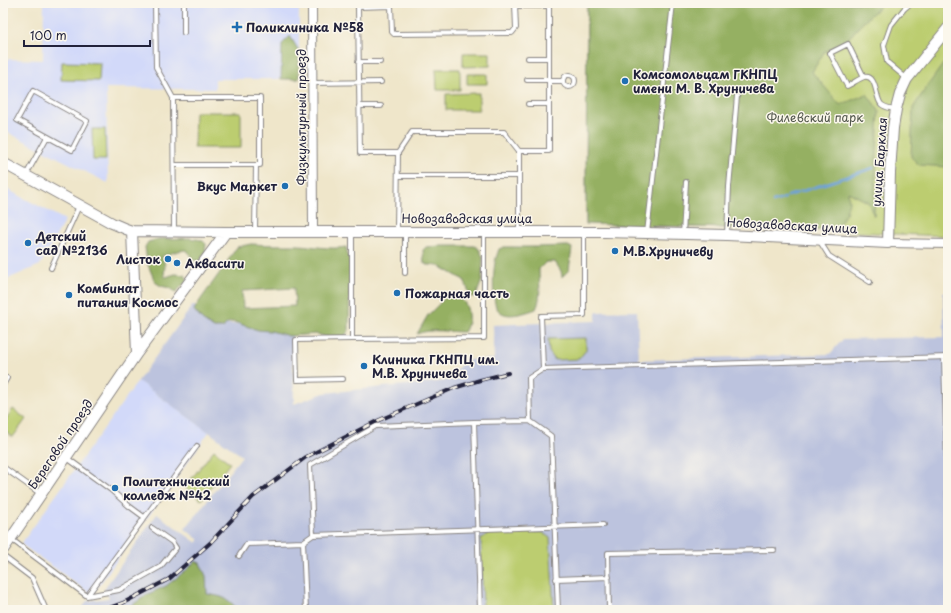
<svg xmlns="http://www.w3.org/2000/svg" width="951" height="613" font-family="'Playpen Sans',sans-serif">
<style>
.built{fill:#d2d9f9}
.industrial{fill:#bcc3de}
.green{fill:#bccd6f;stroke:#6f7855}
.forest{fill:#95b062;stroke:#5c694e;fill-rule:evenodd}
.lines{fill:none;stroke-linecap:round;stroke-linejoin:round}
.stream{stroke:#6da2da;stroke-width:2.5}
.service-casing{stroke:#888482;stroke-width:6}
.minor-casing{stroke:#888482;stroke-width:10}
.tertiary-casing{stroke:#888482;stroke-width:12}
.service{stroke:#fff;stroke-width:4}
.minor{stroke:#fff;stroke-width:8}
.tertiary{stroke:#fff;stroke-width:10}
.rail-casing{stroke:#22223b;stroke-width:4}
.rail{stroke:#fbf7ec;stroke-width:2.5;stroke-dasharray:8;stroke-linecap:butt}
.poi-dot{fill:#1f6fb2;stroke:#fbf7ec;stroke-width:1.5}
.labels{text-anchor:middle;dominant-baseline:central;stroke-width:3;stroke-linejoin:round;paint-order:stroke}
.poi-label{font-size:12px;font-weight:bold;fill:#22223b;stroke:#fbf7ec;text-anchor:start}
.street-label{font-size:12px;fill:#22223b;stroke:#fbf7ec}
.park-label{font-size:12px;fill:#50554b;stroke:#fbf7ec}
</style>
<rect width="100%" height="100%" fill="#fbf7ec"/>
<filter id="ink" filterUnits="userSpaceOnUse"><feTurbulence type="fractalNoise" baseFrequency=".025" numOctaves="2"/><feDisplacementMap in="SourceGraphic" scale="8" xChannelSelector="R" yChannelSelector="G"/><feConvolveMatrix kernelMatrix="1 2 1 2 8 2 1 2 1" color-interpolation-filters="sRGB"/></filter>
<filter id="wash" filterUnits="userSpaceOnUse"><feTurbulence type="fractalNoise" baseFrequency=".012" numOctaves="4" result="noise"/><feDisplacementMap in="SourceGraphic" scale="16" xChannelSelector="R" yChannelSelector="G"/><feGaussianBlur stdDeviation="0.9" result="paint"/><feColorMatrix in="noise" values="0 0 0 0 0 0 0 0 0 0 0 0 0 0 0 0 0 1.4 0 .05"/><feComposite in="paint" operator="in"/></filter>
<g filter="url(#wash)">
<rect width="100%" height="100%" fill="#efe6ca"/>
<!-- built -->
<path class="built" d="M44,3H299V79H215V89L106,88L108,183L3,130V62L4,59L43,60Z
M3,187L65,220L40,265L3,281Z
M138,381L209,432L92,595L21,544Z"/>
<!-- industrial -->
<path class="industrial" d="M943,292H948V610H81L87,601L109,598L104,589L157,514L197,543L199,540L185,529L242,456L138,381L193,305L220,324H292L294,404L324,393L445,381L466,360L494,359L493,325L596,321V312L637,311L639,360L830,354L843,339L944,337Z"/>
<!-- green -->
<path class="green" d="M587,3H948V236L895,234L835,231L586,224Z
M463,53H490V66L463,67Z
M62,62L100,63L99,81L61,80Z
M436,69H460V90H437Z
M467,74H487V84H467Z
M479,93V110H446V94Z
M195,112H241V148H194Z
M92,129H105L106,160H93Z
M586,338V350L579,359L555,360L549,352L548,339Z
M13,409L26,419L13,437L3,430V423Z
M214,450L230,463L201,500L185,487Z
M542,532L550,538L554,610H483L481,539L489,533Z"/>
<!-- forest -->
<path class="forest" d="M587,3H884L863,22L847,40L824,52L812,72L840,105L867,94L879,111L874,216L868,202L848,192L849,202L846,213L835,231L586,224Z
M290,36L299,51V79H281L282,44Z
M948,59V167L919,165L911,157L913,108L924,91L943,64Z
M190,238L202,240L206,244L205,253L200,261L193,260L187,250C177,250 171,254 162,256L165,265L164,276L166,277L175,274L185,275L188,280L176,292L170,288L161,286L155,282L147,262L145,247L148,242L159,239Z
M251,244C267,245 283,245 298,245C315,246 329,250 346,247L350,265L349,330L344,337H326L317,334L289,336L271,331L258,330L234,322H230L226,324L223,328H214L202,320L194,310L201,299L221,271L237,247ZM294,288L295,306L243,308L242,291Z
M441,246H475L479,249L483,257L482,280L476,296L471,297L464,280L437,265H428L424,263L423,250L426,247Z
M568,246L572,248L569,270L562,277L561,271L555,262H546L539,269C539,281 542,297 536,309C528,312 510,318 502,313C500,312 497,309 496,307C492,297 493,268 496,258C497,255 498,252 499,249L504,247H536Z
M447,296C452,297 458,297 462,300C470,306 470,325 464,332C449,332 431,328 417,334L428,315Z
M195,561L200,563L206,576L207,594C223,597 227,597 238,610H123L131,606L148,594L166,586L189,568Z"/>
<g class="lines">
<!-- stream -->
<path class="stream" d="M800,192L873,168
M788,196L797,193
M773,202L785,198"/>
</g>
</g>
<g filter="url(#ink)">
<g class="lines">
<defs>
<path id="service" d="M155,3L156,67L173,98L174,231
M391,3V6L358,7L360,153H398L397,231
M391,6L392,32L394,34L510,33H512L516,28L515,4
M515,6H549V151H519V231
M184,33V3
M528,58H549
M358,62H380
M563 81a6 6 0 1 1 12 0a6 6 0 1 1-12 0Z
M864,77L848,44L830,53L847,86C852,84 858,79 864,77C877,74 875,97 881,104C885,108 890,108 895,109
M906,78L887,62L884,45L891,25L904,9L911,3
M527,80H549
M549,81H563
M312,83L381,82
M33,91L87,121L72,150L17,120Z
M173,98H260V165H174
M528,104H549
M359,106H381
M398,153L412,132H504L519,151
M26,175L47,137
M398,176H519
M255,231L256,165
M352,232V339L484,338V233
M647,233L673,3
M683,234L686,182
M727,235L729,187L737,96
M819,240L829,256L870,282
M51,268L79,206
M405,273V232
M944,357L948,502
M543,369L541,316L584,315V232
M343,379L297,380L296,340L352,339
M3,385L7,378
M530,421L551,436L558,610
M474,422L376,426L310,465L313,535L603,525
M67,458L111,490L129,506L144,517
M3,467L41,494
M11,539L87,596L119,590L160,567L176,548L172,542L152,528
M303,542L313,535
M3,556L32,578L46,610
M239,556L247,544L303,542L306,610
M556,579L609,577
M87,596L197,446
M480,610L474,422L530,421L529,378L543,369L948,357
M609,610L608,553L774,550"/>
<path id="minor" d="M312,3L313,231
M888,243L948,244"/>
<path id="tertiary" d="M3,163L112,223L126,229L132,231L226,232H605L727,235L888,243L890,173L893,128L896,109L900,94L907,79L948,28
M132,231L137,353
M3,550L137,353L226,232"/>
</defs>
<!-- service casing -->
<use href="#service" class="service-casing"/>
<!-- minor casing -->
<use href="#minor" class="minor-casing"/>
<!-- tertiary casing -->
<use href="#tertiary" class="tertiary-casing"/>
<!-- service -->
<use href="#service" class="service"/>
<!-- minor -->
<use href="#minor" class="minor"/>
<!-- tertiary -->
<use href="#tertiary" class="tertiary"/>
<defs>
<path id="rail" d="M104,610L123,603L169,579L210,543L253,497L306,457L377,421L454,388L480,380L508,373"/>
</defs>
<!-- rail casing -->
<use href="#rail" class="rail-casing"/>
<!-- rail -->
<use href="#rail" class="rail"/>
</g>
</g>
<!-- markers -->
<g class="poi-dot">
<path d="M235 21h4v4h4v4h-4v4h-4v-4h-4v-4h4z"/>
<circle cx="625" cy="81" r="4"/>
<circle cx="285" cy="186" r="4"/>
<circle cx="28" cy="243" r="4"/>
<circle cx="615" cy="251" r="4"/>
<circle cx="168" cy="259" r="4"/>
<circle cx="177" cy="263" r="4"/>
<circle cx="397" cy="293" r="4"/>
<circle cx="69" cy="295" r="4"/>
<circle cx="364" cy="366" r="4"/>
<circle cx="115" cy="488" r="4"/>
</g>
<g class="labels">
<!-- poi labels -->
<g class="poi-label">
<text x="246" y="27">Поликлиника №58</text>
<text x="633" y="74">Комсомольцам ГКНПЦ<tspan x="633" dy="14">имени М. В. Хруничева</tspan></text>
<text x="277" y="186" text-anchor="end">Вкус Маркет</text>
<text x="36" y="236">Детский<tspan x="36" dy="14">сад №2136</tspan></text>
<text x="623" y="251">М.В.Хруничеву</text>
<text x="160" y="259" text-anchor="end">Листок</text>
<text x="185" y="263">Аквасити</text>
<text x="77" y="288">Комбинат<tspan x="77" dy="14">питания Космос</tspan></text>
<text x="405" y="293">Пожарная часть</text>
<text x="372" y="359">Клиника ГКНПЦ им.<tspan x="372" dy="14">М.В. Хруничева</tspan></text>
<text x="123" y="481">Политехнический<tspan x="123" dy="14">колледж №42</tspan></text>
</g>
<!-- street labels -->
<g class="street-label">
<text transform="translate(301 117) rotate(-90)">Физкультурный проезд</text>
<text transform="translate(879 162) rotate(-86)">улица Барклая</text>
<text x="467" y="218">Новозаводская улица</text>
<text transform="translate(792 225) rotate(3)">Новозаводская улица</text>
<text transform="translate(60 444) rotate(-56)">Береговой проезд</text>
</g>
<!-- park labels -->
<g class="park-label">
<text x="815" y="117">Филевский парк</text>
</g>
</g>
<!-- margin -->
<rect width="951" height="613" fill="none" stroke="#fbf7ec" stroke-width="16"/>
<!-- scale -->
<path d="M24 40v6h126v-6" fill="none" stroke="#22223b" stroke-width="2"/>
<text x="30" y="40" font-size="12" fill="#22223b" stroke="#fbf7ec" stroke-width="3" paint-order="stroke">100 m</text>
</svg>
